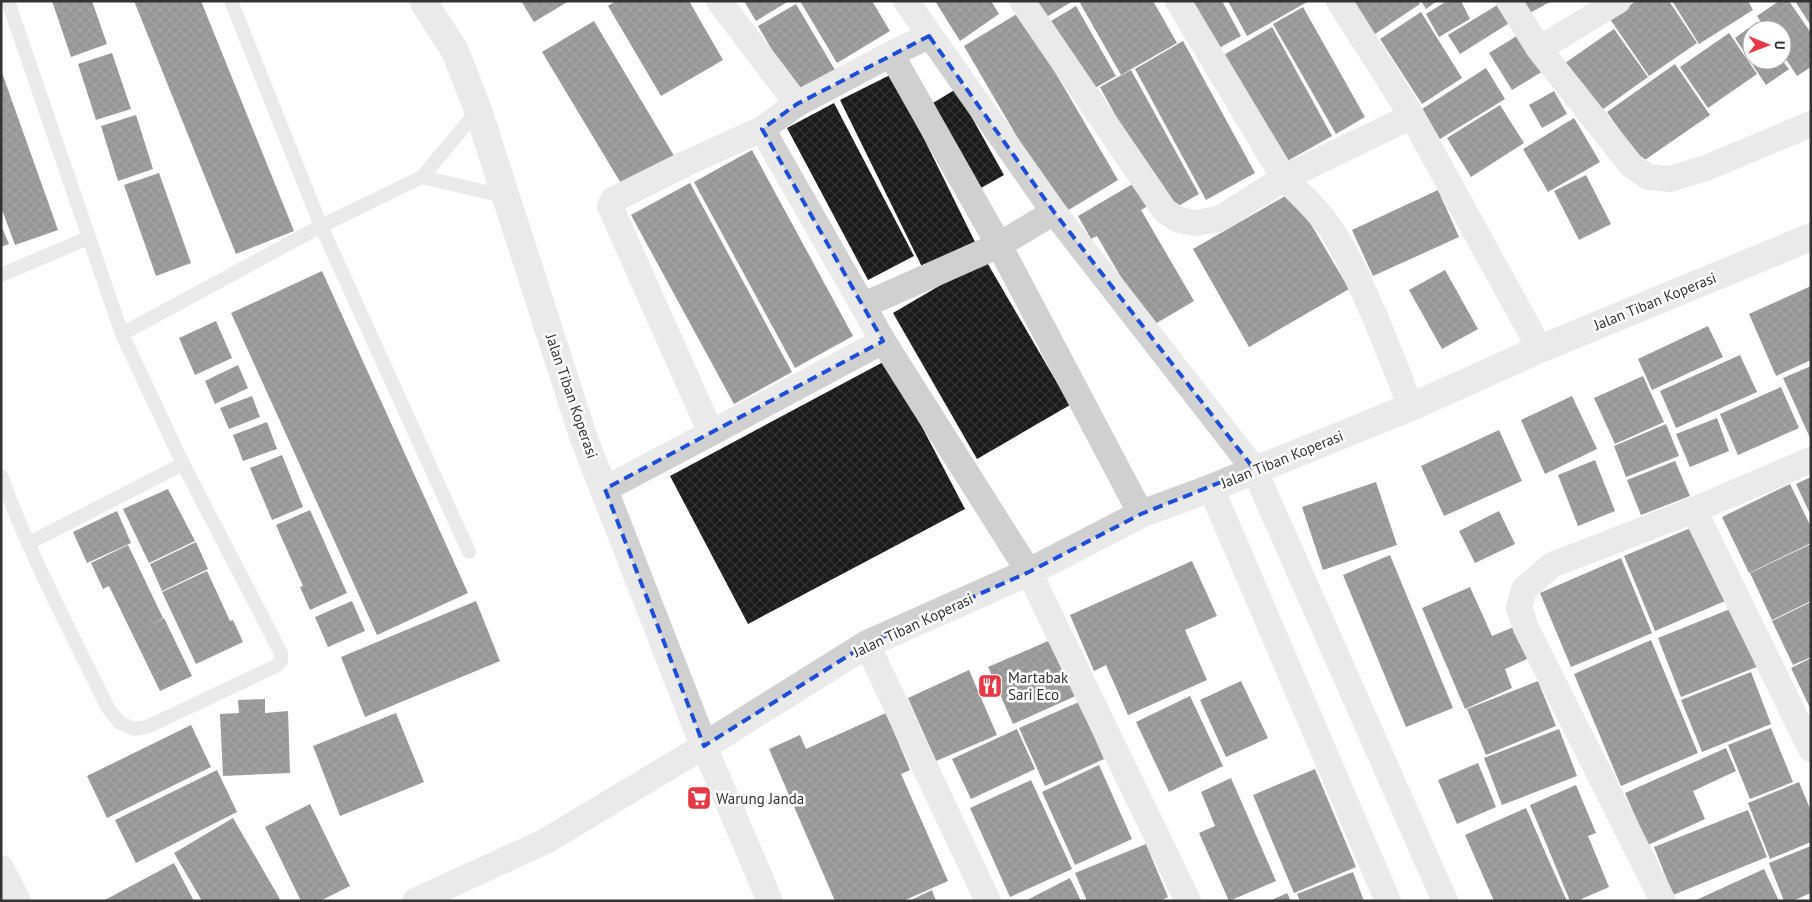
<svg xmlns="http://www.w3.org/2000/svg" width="1812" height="902" font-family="'PT Sans',sans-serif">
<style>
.building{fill:url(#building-cross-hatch)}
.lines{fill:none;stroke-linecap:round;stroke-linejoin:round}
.service{stroke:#d0d0d0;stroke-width:14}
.minor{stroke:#d0d0d0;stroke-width:26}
.tertiary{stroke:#d0d0d0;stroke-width:28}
.marked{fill:none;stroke:#1d4ed8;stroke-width:4;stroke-dasharray:10 6;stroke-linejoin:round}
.labels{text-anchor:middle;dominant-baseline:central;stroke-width:5;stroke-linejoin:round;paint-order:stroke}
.street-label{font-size:15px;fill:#333;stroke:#fff}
.poi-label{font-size:15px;fill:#333;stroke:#fff;text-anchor:start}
</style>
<defs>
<pattern id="building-cross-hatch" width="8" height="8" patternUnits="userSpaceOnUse" patternTransform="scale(1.25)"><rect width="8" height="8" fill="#1a1a1a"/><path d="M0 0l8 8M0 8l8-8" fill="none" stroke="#333"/></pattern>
</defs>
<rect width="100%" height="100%" fill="#fff"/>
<!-- building -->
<path class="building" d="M52,1H92L107,44L71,57Z
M134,1H201L294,231L236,254Z
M521,1H569L534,22Z
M616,1H689L723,60L661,96L608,6Z
M744,1H789L756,21Z
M800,1H872L890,31L837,63Z
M935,1H991L999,14L960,41Z
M1033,1H1073L1043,19Z
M1084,1H1153L1177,43L1121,75L1080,3Z
M1181,1H1222L1241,36L1210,53Z
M1228,1H1309L1247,36Z
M1348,1H1418L1420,4L1372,36Z
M1421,1H1437L1426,9Z
M1447,1H1461L1470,19L1439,37L1426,14Z
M1511,1H1552L1520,18Z
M1636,1H1669L1697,43L1649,76L1610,19Z
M1672,1H1748L1753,10L1699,44Z
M1779,1H1789L1811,33V67L1797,76L1782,53V30H1766L1757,16Z
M1795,1H1811V26Z
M796,4L835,70L797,93L758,26Z
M1499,4L1511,22L1460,54L1448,35Z
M1076,6L1116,76L1086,93L1046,24Z
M1303,7L1365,117L1336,134L1273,24Z
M1020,12L1118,180L1062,214L964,46Z
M1421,12L1462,78L1422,104L1380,39Z
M594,21L676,159L625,190L542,52Z
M1757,22L1762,30H1752V60H1782L1789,69L1766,85L1735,38Z
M1272,27L1332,136L1282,164L1222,56Z
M1614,29L1648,77L1599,112L1565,63Z
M1525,31L1548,68L1512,90L1489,53Z
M1729,33L1757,74L1708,108L1680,67Z
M1183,41L1255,173L1206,200L1135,69Z
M112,53L131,109L96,120L78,64Z
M1675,64L1710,115L1642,162L1607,112Z
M1486,68L1505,99L1440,139L1422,109Z
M1,70L58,230L15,245L1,207Z
M1131,70L1199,194L1168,212L1100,87Z
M892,74L977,246L925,273L840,100Z
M956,89L1004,175L981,188L933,103Z
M1554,91L1567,114L1542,128L1529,105Z
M834,103L914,256L868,280L787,128Z
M1500,105L1524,143L1471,177L1447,138Z
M136,115L153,169L118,181L101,126Z
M1574,118L1600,162L1548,192L1523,149Z
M752,150L853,336L795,368L694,182Z
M159,173L191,263L156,276L124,185Z
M1586,175L1611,224L1579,240L1554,191Z
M1136,182L1149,205L1141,210L1194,301L1150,327L1097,236L1091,239L1078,216Z
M690,183L792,372L734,404L631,215Z
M1438,190L1459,237L1373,276L1352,230Z
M1292,192L1349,289L1249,347L1193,249Z
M1,225L9,244L1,247Z
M985,259L1070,405L977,459L893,313Z
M1445,270L1478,329L1442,349L1409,290Z
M322,271L468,593L377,635L231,313Z
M1811,286V360L1776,376L1749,314Z
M216,321L232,358L195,375L179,338Z
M1708,326L1723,357L1652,390L1638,359Z
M1740,355L1757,392L1676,428L1660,391Z
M887,360L965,509L748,624L670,476Z
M238,365L248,388L215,404L205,381Z
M1811,366V440L1783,378Z
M1643,376L1664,422L1615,444L1594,398Z
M1781,387L1799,428L1738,455L1720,414Z
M252,396L260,417L229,429L220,408Z
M1572,396L1597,449L1545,474L1521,420Z
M1717,418L1729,451L1690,467L1676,434Z
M267,422L277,449L243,461L233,435Z
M1666,424L1679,456L1626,477L1614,446Z
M1499,430L1522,481L1444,516L1421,466Z
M282,455L303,507L272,520L250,468Z
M1595,460L1615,511L1578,526L1558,475Z
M1675,461L1690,496L1641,515L1627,480Z
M1811,477V516L1796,484Z
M1376,482L1397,545L1323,570L1302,507Z
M1790,484L1811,527V543L1749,573L1722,517Z
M168,489L195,541L149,563L123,509Z
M310,510L347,593L310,610L300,587L303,586L276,525Z
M117,511L131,543L87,563L73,532Z
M1499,511L1515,544L1475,563L1459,531Z
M1693,527L1725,601L1655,631L1624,556Z
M196,542L208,569L162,591L150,564Z
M1811,544V601L1772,620L1750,573Z
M128,545L163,618L147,626L164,618L192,676L160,691L109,586L103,589L91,563Z
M1390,555L1453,708L1406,727L1343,575Z
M1621,558L1652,633L1571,667L1540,593Z
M1192,561L1217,616L1185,630L1207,680L1128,715L1106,665L1094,671L1070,615Z
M207,571L230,621L233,620L243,642L196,664L162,592Z
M1470,587L1492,636L1516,626L1529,658L1505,669L1512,688L1465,709L1422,608Z
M352,601L365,631L328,647L315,617Z
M476,601L500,661L365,717L341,657Z
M1811,602V657L1793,665L1772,621Z
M1735,607L1759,666L1681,697L1658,638Z
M1055,638L1080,694L1013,724L988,667Z
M1651,640L1698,753L1621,786L1574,674Z
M1811,658V710L1791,668Z
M969,670L997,735L936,761L908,698Z
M1751,672L1771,724L1702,752L1681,700Z
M1241,681L1268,738L1226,757L1200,700Z
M1538,681L1556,726L1486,755L1467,709Z
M1190,696L1223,766L1169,792L1136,722Z
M265,699V713L288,711L290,773L223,776L220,714L239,713L238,700Z
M1079,702L1104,759L1045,786L1019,728Z
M396,713L424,782L340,816L313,746Z
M886,713L910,770L901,774L948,881L903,901H835L769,749L800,735L806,749Z
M191,725L211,767L107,818L87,776Z
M1771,728L1793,782L1750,799L1728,745Z
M1017,729L1035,769L971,799L952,759Z
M1559,729L1577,776L1502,805L1484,758Z
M1726,748L1736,771L1693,791L1705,819L1648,845L1625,793Z
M1478,763L1496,807L1457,824L1438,780Z
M1099,765L1132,839L1075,865L1042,792Z
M1315,769L1356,867L1294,893L1253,795Z
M217,770L237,812L136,863L115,820Z
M1231,778L1276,881L1229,901L1199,833L1215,826L1201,792Z
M1031,780L1072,869L1010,897L970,808Z
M1799,782L1811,811V842L1770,859L1748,803Z
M1576,785L1596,833L1588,836L1609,887L1577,901H1570L1530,805Z
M310,804L350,886L320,901H301L265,827Z
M1526,808L1549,861L1567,901H1494L1465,835Z
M1748,810L1767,857L1673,895L1654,847Z
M233,818L281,901H202L174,853Z
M1146,844L1168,897L1160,901H1087L1075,873Z
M1811,846V893L1792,901H1784L1769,863Z
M174,863L194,901H103Z
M1764,869L1779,901H1694Z
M1353,872L1364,901H1300L1297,894Z
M1070,878L1081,901H1025Z
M932,890L936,901H909Z
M1287,893L1291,901H1270Z"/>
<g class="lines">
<!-- service -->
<path class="service" d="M231,1L321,226L469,552
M422,177L507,197
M1,275L88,238
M122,334L321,226L422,177L478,110
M1,476C30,556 71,632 108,708L119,722L134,729L147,727L276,666L281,661V653L183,464L122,334L8,1
M29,543L183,464"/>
<!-- minor -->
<path class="minor" d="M719,1L797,104
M906,1L1054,212L1254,469L1445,901
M1022,1L1165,211L1179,220L1195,223L1219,219L1284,178L1412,116
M1178,1L1284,178C1301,195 1322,214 1335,235C1366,289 1388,349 1411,407
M1339,1L1412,116L1540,349
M1509,1L1539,49L1631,165L1648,177L1670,179L1706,168L1811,124
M1539,49L1618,1
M891,54L999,245L1141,514
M762,129L883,341L1029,572L1188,901
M864,305L999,245L1054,212
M711,433L883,341
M1211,488L1388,901
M605,489L711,433L610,206L613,200L687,163L762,129L797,104L891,54L929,36
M1694,510L1811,749
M867,644L988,901
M1,868L18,901
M415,901L544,842L704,746L770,901
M1663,901L1526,628L1519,608L1524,589L1552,565L1694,510L1811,460"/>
<!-- tertiary -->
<path class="tertiary" d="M423,1L455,51L478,110L583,436L704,746L867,644L1029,572L1141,514L1211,488L1411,407L1540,349L1811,237"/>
</g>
<!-- marked area -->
<path d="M0 0H1812V902H0ZM929,36L1054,212L1254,469L1141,514L1029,572L867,644L704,746L605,489L883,341L762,129L797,104Z" fill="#fff" fill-opacity=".55" fill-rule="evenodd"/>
<path class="marked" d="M929,36L1054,212L1254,469L1141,514L1029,572L867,644L704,746L605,489L883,341L762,129L797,104Z"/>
<!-- icons -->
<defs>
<symbol id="restaurant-square" viewBox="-11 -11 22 22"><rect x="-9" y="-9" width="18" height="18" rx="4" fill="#e63946" stroke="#fff"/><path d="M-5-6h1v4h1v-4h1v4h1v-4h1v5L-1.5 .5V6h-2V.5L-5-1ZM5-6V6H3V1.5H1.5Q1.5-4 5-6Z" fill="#fff"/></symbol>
<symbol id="supermarket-square" viewBox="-11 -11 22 22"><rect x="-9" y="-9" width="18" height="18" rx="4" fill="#e63946" stroke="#fff"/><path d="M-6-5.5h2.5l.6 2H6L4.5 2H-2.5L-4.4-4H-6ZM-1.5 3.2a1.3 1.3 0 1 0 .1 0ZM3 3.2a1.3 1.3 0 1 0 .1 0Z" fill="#fff"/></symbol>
</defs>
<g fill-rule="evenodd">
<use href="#restaurant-square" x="976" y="672" width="28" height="28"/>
<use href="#supermarket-square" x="685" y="784" width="28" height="28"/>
</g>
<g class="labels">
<!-- street labels -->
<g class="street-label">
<text transform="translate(1655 301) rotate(-22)">Jalan Tiban Koperasi</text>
<text transform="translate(572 396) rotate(71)">Jalan Tiban Koperasi</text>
<text transform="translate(1282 459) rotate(-22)">Jalan Tiban Koperasi</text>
<text transform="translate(913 625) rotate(-25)">Jalan Tiban Koperasi</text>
</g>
<!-- poi labels -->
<g class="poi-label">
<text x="1008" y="677">Martabak<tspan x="1008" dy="17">Sari Eco</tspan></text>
<text x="716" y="798">Warung Janda</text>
</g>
</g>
<!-- border -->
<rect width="1812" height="902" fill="none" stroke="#333333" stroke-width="5"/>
<!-- north arrow -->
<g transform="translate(1767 45) rotate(91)"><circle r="24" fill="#ffffff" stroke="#adadad"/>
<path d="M0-4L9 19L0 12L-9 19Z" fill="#e63946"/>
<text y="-8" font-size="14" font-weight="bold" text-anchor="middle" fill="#333333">U</text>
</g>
</svg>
